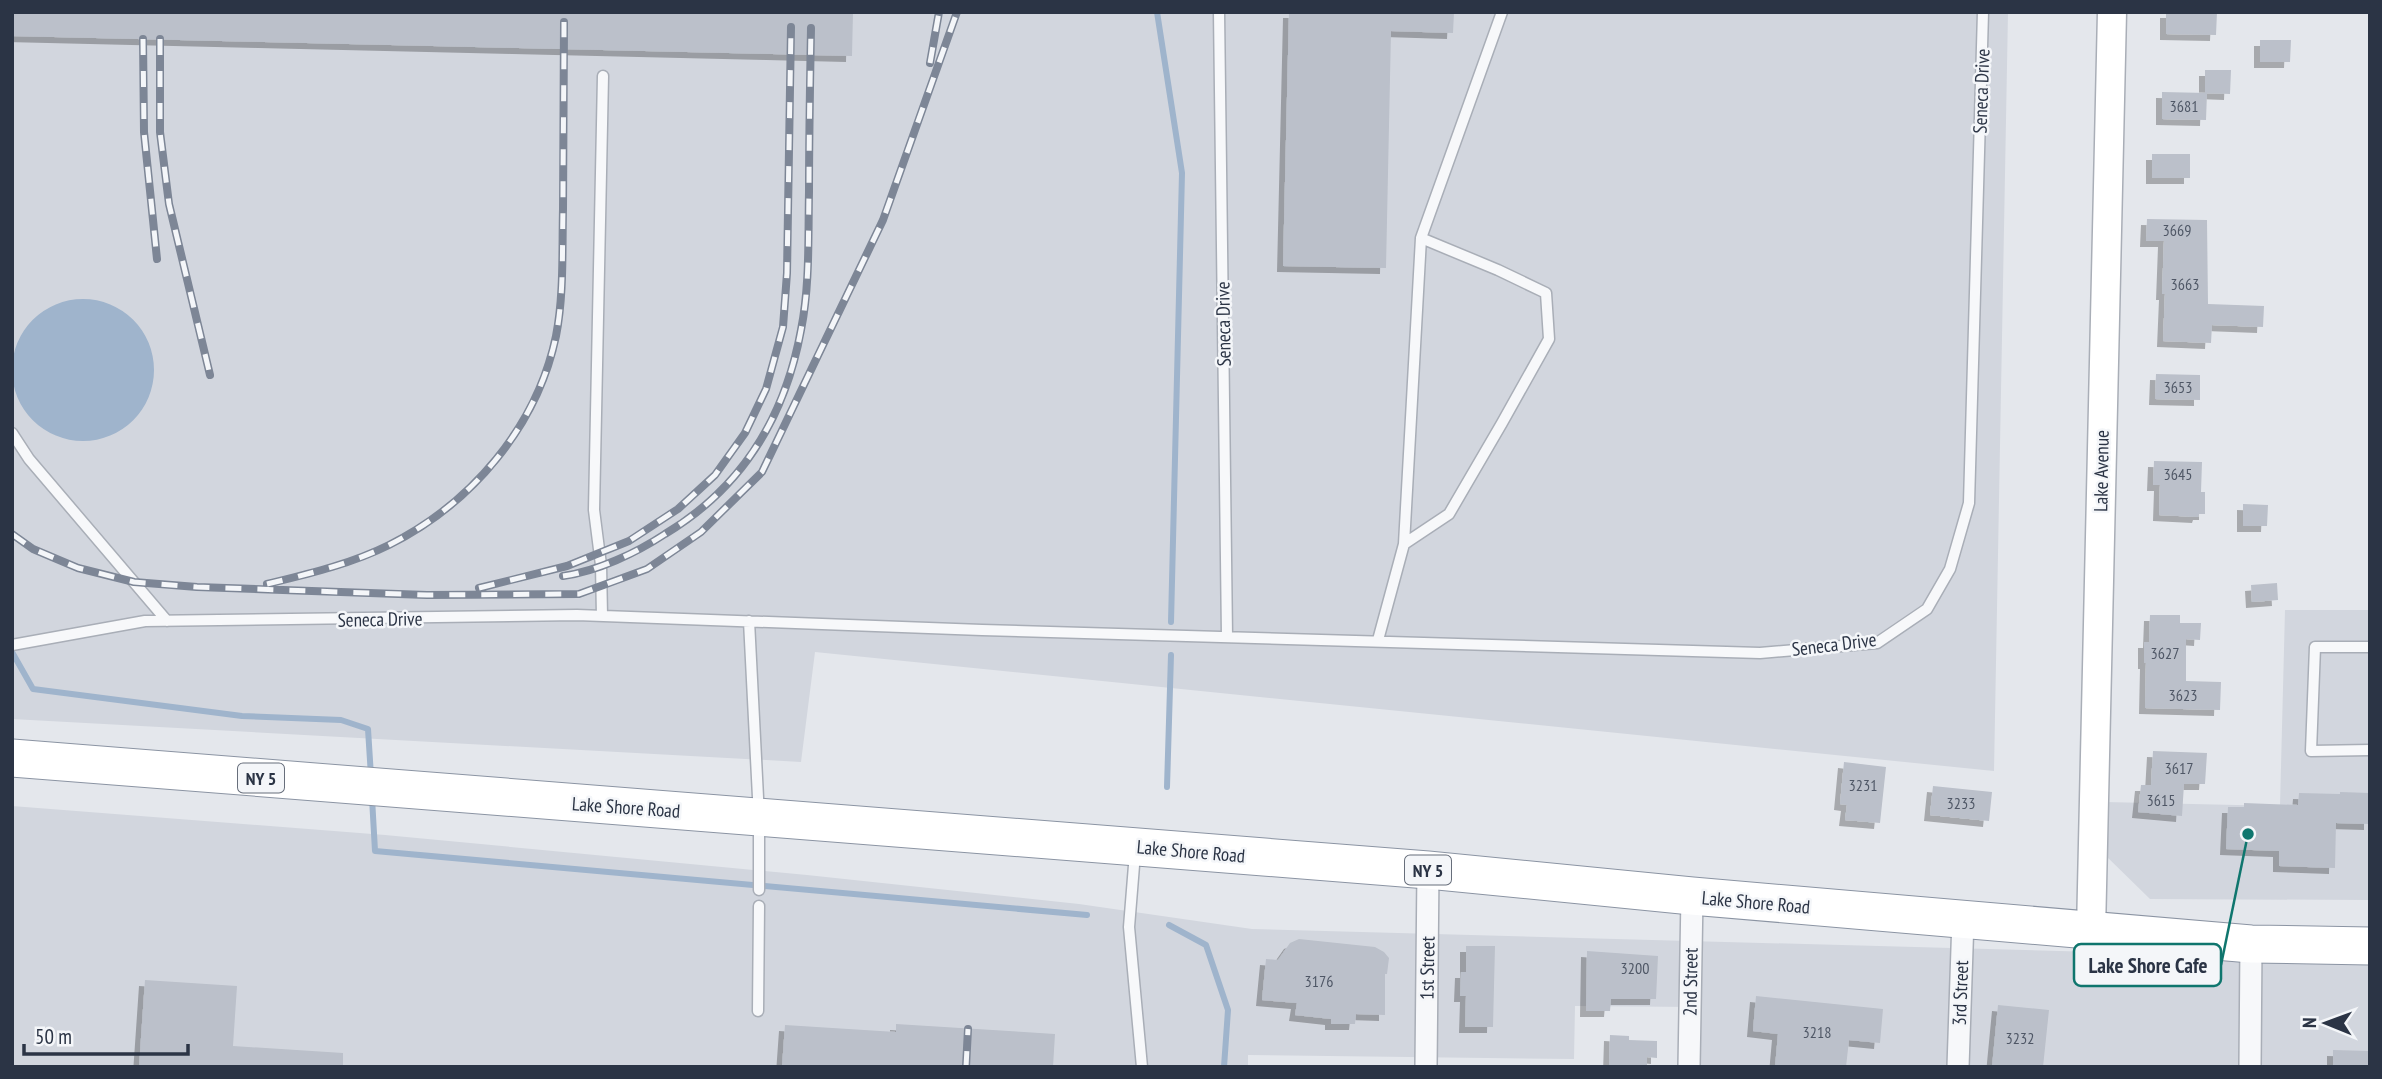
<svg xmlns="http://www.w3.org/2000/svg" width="2382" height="1079" font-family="'PT Sans Narrow',sans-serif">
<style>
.built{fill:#d2d6de}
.water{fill:#9fb4cc}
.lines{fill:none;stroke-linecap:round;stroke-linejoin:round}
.stream{stroke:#9fb4cc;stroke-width:6}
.building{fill:#bbc0ca;filter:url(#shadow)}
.lane-casing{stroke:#a9aeb7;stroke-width:13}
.street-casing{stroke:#a9aeb7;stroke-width:24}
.secondary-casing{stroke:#a9aeb7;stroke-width:31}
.highway-casing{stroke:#8b94a3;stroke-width:39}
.lane{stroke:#f7f8fa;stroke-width:10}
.street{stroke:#f7f8fa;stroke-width:21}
.secondary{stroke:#fff;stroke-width:28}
.highway{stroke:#fff;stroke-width:37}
.rail-casing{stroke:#7d8696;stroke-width:8}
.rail{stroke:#f4f6f9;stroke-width:5;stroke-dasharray:16;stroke-linecap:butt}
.labels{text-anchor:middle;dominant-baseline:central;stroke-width:5;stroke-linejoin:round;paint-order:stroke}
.number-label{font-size:16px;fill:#4f5766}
.shield{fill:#f4f6f9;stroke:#676e7b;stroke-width:2}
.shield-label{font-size:18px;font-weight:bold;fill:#2b3445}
.street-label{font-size:19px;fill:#2b3445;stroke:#f4f6f9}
.leader{fill:none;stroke:#0f766e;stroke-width:2.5}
.callout-dot{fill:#0f766e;stroke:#f4f6f9;stroke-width:2.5}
.callout{fill:#f4f6f9;stroke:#0f766e;stroke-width:2.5}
.callout-label{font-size:21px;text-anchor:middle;font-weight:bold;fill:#2b3445}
</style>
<defs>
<filter id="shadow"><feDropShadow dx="-6" dy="6" stdDeviation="0" flood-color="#0004"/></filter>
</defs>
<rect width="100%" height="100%" fill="#e4e7ec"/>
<!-- built -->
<path class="built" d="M12,12H2008L1994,771L815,652L801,762L12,719Z
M2285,610H2370V900L2150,899L2104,854L2105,802L2280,806Z
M12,806L385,835L807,875L1079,904L1252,929L2242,956L2370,957V1067H1693L1694,1007L1575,1006L1574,1059L1248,1055V1067H12Z"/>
<!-- water -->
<path class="water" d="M12 370a71 71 0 1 1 142 0a71 71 0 1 1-142 0Z"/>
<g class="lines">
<!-- stream -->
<path class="stream" d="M1157,12L1182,173L1171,622
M12,652L33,689L242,716L341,720L368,729L371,776
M1167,787L1171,655
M372,798L375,851L1087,915
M1169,925L1206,945L1228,1010L1224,1067"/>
</g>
<!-- building -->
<path class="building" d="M12,12H853L852,56L12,36Z
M1289,12H1454L1453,33L1391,31L1386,268L1283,266Z
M2166,12H2217L2216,35L2166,34Z
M2260,40H2291L2290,62H2260Z
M2205,70H2231L2230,94L2205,93Z
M2162,92L2207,93L2206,120L2162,119Z
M2152,154H2190V178H2152Z
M2147,219L2207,220L2208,304L2264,306L2263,327L2212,325L2211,343L2163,341L2165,294H2162L2164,241H2146Z
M2156,374L2200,375V400L2155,399Z
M2154,461L2202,462L2201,492H2205V514H2199L2198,517L2159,515L2160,485H2153Z
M2243,504L2268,505L2267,526H2243Z
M2277,583L2278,600L2252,602L2251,585Z
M2150,615H2180V623H2201L2200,640L2186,639V681L2221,682L2220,710L2145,708L2146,663H2144V642H2149Z
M2153,751L2207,753L2205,784H2184L2182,816L2138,812L2141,785H2151Z
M1844,762L1886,767L1880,823L1845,820L1847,805L1840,804Z
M1933,786L1992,792L1989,821L1930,815Z
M2340,792L2370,793V824L2336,823L2335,868L2279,866V851L2226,849L2228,807H2244V803L2298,805L2299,793L2340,794Z
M1299,939L1375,947L1384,952L1389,958L1387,974H1385V1015L1356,1014L1355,1024H1331V1019L1295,1015L1297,1003L1262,1000L1266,959L1278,960L1290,943Z
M1466,946H1495L1493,1027H1465L1466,996H1460L1461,972H1466Z
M1587,951L1658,956L1656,999H1611L1610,1011H1586Z
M145,980L237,986L233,1046L343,1053V1067H139Z
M1756,996L1883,1009L1880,1043L1849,1040L1846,1067H1775L1778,1034L1753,1031Z
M1998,1005L2049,1010L2043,1067H1992Z
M896,1024L1055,1034L1053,1067H782L785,1025L896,1032Z
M1610,1035L1629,1036V1040L1657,1041V1058L1647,1057V1067H1609Z
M2333,1050L2370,1051V1067H2333Z"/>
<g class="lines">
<defs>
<path id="lane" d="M1219,12L1227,636
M12,433L29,459L167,621
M1404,544L1449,514L1502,423L1549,339L1546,293L1498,270L1421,238
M602,616L601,565L594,510L603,76
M749,621L759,817V890
M1378,640L1404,544L1421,238L1502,12
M12,645L145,621L577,615L982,630L1760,653L1877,643L1927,609L1950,569L1969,503L1983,12
M2370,647H2315L2311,751L2370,750
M1135,853L1129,927L1142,1067
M758,1011L759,906"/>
<path id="street" d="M1426,1067L1428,870
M1689,1067L1692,896
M1958,1067L1963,919
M2250,1067L2251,944"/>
<path id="secondary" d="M2091,931L2112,12"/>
<path id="highway" d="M12,758L1428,870L1692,896L2251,944L2370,946"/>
</defs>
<!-- lane casing -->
<use href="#lane" class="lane-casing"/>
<!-- street casing -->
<use href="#street" class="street-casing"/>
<!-- secondary casing -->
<use href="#secondary" class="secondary-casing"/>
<!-- highway casing -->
<use href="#highway" class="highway-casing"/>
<!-- lane -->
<use href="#lane" class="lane"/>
<!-- street -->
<use href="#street" class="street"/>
<!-- secondary -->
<use href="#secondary" class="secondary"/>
<!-- highway -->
<use href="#highway" class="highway"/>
<defs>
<path id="rail" d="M143,39L144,132L157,259
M160,39V132L169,204L210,375
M930,63L939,12
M12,534L33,549L78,568L134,582L197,587L427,595L579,594L647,569L701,532L762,472L883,220L957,12
M563,576C598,571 636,553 665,534C742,488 785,417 801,330C810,285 808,238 809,192C809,138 810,83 811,28
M267,584C308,574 351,564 389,545C471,504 537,427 556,336C564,295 562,251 563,209C563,147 564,84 564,22
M479,588L567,566L629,541L678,509L715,475L745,433L766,389L783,327L787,273L791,27
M966,1067L968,1029"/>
</defs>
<!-- rail casing -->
<use href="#rail" class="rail-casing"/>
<!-- rail -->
<use href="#rail" class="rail"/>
</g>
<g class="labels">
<!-- number labels -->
<g class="number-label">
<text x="2184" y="106">3681</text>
<text x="2177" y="230">3669</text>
<text x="2185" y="284">3663</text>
<text x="2178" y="387">3653</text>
<text x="2178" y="474">3645</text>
<text x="2165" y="653">3627</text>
<text x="2183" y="695">3623</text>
<text x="2179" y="768">3617</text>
<text x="1863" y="785">3231</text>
<text x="2161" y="800">3615</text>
<text x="1961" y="803">3233</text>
<text x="1635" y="968">3200</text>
<text x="1319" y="981">3176</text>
<text x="1817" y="1032">3218</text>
<text x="2020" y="1038">3232</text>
</g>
<!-- shield labels -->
<g class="shield">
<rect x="238" y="763.5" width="46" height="29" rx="5"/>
<rect x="1405" y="855.5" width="46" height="29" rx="5"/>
</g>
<g class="shield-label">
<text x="261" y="778">NY 5</text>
<text x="1428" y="870">NY 5</text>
</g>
<!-- street labels -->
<g class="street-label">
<text transform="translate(1981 91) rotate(-88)">Seneca Drive</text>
<text transform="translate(1223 324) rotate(-91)">Seneca Drive</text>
<text transform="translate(2101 471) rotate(-89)">Lake Avenue</text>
<text transform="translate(380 619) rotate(-1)">Seneca Drive</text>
<text transform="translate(1834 644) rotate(-7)">Seneca Drive</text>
<text transform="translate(626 807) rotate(4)">Lake Shore Road</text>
<text transform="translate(1191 851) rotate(5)">Lake Shore Road</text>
<text transform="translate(1756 902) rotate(5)">Lake Shore Road</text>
<text transform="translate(1427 968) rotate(-89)">1st Street</text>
<text transform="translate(1690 982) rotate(-89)">2nd Street</text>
<text transform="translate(1960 993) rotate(-88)">3rd Street</text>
</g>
</g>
<!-- callouts -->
<path class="leader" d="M2248 834L2221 965"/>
<circle class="callout-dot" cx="2248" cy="834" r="7"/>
<rect class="callout" x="2074" y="944" width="147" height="42" rx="7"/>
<g class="callout-label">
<text x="2148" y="973">Lake Shore Cafe</text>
</g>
<!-- border -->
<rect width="2382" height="1079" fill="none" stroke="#2b3445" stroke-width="28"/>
<!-- north arrow -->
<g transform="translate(2326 1023) rotate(271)" stroke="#f4f6f9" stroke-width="5" paint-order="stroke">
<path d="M0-5L12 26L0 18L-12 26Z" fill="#2b3445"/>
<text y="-10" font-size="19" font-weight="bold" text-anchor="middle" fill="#2b3445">N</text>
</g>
<!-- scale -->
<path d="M24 1044v10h164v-10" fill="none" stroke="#2b3445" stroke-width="3.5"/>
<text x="35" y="1044" font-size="21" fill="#2b3445" stroke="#f4f6f9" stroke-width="5" paint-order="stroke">50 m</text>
</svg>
